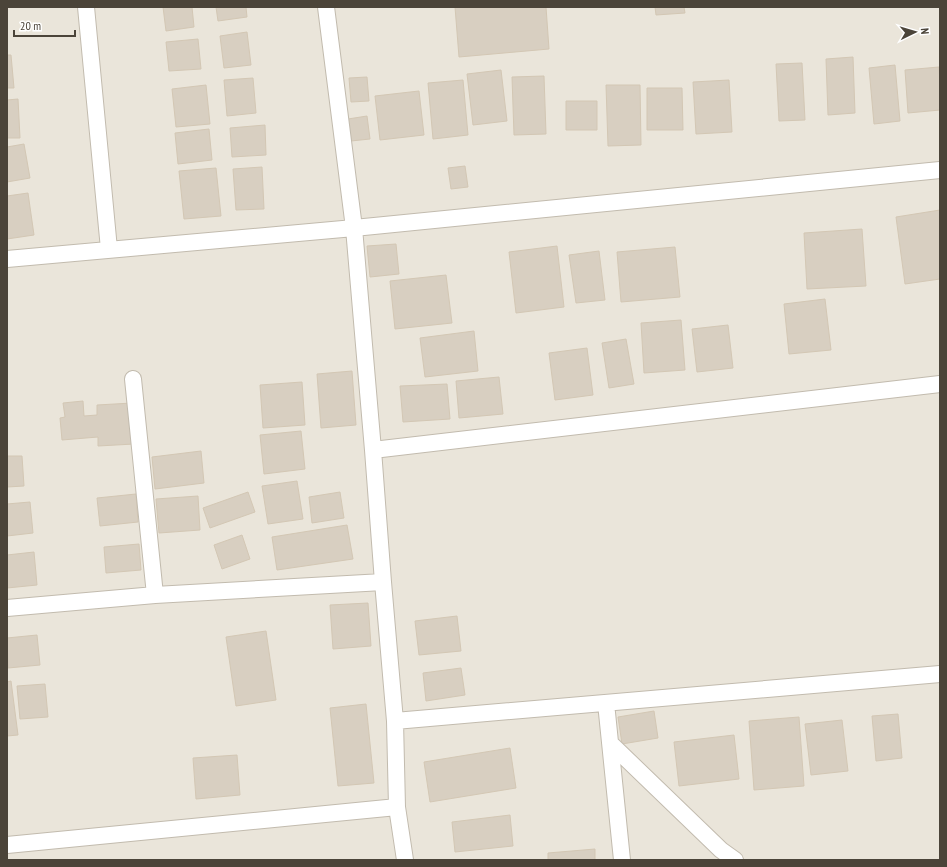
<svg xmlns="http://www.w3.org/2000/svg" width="947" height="867" font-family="'PT Sans Narrow',sans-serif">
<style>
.residential{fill:#eae5da}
.building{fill:#d8cfc1;stroke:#d3c7b4}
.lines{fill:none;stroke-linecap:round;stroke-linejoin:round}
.minor-casing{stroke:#c2bbae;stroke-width:18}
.minor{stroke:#fff;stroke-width:16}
</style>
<rect width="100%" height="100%" fill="#f6f3ec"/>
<!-- residential -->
<path class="residential" d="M7,7H940V860H7Z"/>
<!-- building -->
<path class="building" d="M163,7H192L194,27L166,31Z
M216,7H246L247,17L218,21Z
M455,7H546L549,49L459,57Z
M655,7H684L685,13L656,15Z
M247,32L251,65L224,68L220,36Z
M198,39L201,69L169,71L166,42Z
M7,55H11L14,88H7Z
M853,57L855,113L828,115L826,59Z
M802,63L805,120L779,121L776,64Z
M895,65L900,121L874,124L869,68Z
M939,67L940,82V110L908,113L905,70Z
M501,70L507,121L473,125L467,74Z
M544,76L546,134L514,135L512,77Z
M367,77L369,101L351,102L349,78Z
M253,78L256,113L227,116L224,80Z
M463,80L468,135L433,139L428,83Z
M729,80L732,132L696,134L693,82Z
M206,85L210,124L176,127L172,89Z
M606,85H640L641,145L608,146Z
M647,88H682L683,130H647Z
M419,91L424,135L380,140L375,96Z
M18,99L20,138H7V100Z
M566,101H597V130H566Z
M367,116L370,139L351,141L348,119Z
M265,125L266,155L232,157L230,128Z
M209,129L212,160L178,164L175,133Z
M24,144L30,178L7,182V147Z
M465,166L468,187L451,189L448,168Z
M262,167L264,209L236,210L233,169Z
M216,168L221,216L184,219L179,171Z
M28,193L34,235L7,239V196Z
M940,210V279L905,284L896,217Z
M862,229L866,286L807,289L804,233Z
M396,244L399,274L370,277L367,246Z
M557,246L564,307L516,313L509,252Z
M675,247L680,297L621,302L617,252Z
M599,251L605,300L576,303L569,255Z
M446,275L452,323L395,329L390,281Z
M825,299L831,350L789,354L784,304Z
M681,320L685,370L644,373L641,323Z
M728,325L733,368L697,372L692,329Z
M474,331L478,371L425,377L420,338Z
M626,339L634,384L609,388L602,343Z
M587,348L593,395L555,400L549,353Z
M352,371L356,425L321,428L317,374Z
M499,377L503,414L459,418L456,381Z
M302,382L305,425L263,428L260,385Z
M447,384L450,419L403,422L400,386Z
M83,401L84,416L97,415V405L132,403L134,444L98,446V437L62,440L60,418L65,417L63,403Z
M301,431L305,469L264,474L260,435Z
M201,451L204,483L155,489L152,457Z
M7,456H22L24,486L7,487Z
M297,481L303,519L268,524L262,486Z
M248,492L255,512L210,528L203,508Z
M340,492L344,518L312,523L309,497Z
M136,494L138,522L100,526L97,498Z
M198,496L200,530L159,533L156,499Z
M30,502L33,533L7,536V504Z
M347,525L353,559L277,570L272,537Z
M242,535L250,559L222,569L214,545Z
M139,544L141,570L106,573L104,547Z
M34,552L37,585L7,588V555Z
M368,603L371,646L333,649L330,605Z
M457,616L461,651L419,655L415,621Z
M266,631L276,700L236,706L226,637Z
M37,635L40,665L8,668L7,638Z
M461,668L465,695L426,701L423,673Z
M11,681L18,735L7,736V682Z
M45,684L48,717L20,719L17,686Z
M366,704L374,783L338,786L330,708Z
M654,711L658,738L622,744L618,717Z
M898,714L902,758L876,761L872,716Z
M799,717L804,786L754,790L749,721Z
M842,720L848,771L811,775L805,724Z
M734,735L739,779L679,786L674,742Z
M510,748L516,788L430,802L424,762Z
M237,755L240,795L196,799L193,758Z
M510,815L513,846L455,852L452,822Z
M595,849V860H548V853Z"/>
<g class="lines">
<defs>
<path id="minor" d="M86,7L109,249
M326,7L354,228L373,450L383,582L395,721L397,807L405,860
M7,259L354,228L940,170
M133,379L155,595
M373,450L940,384
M7,608L155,595L383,582
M606,703L622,860
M395,721L940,674
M610,743L721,850L735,860
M7,845L397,807"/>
</defs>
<!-- minor casing -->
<use href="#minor" class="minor-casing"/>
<!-- minor -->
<use href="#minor" class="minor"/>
</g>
<!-- border -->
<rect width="947" height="867" fill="none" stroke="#4b4439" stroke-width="16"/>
<!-- north arrow -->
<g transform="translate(915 32) rotate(85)" stroke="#ffffff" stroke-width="3" paint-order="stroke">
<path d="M0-3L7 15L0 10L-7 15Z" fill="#4b4439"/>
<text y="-6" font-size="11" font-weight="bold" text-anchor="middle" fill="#4b4439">N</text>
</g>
<!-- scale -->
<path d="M14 30v6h61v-6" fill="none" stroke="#4b4439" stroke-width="2"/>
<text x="20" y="30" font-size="12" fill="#4b4439" stroke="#ffffff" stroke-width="3" paint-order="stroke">20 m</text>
</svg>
